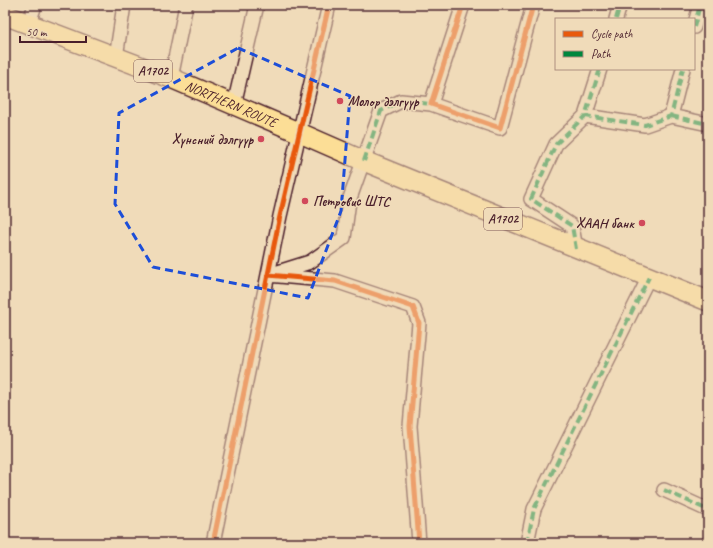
<svg xmlns="http://www.w3.org/2000/svg" width="713" height="548" font-family="Caveat,sans-serif">
<style>
.lines{fill:none;stroke-linecap:round;stroke-linejoin:round}
.minor-casing{stroke:#4a1f2b;stroke-width:16}
.highway-casing{stroke:#4a1f2b;stroke-width:22}
.minor{stroke:#f0dbb9;stroke-width:13}
.highway{stroke:#fcde96;stroke-width:19}
.quiet{stroke:#00873e;stroke-width:4;stroke-dasharray:8 4;stroke-linecap:butt}
.cycleway-casing{stroke:#f0dbb9;stroke-width:8}
.cycleway{stroke:#e8590c;stroke-width:5}
.marked{fill:none;stroke:#1d4ed8;stroke-width:3;stroke-dasharray:8 5;stroke-linejoin:round}
.poi-dot{fill:#d1495b;stroke:#f0dbb9;stroke-width:1.5}
.labels{text-anchor:middle;dominant-baseline:central;stroke-width:3;stroke-linejoin:round;paint-order:stroke}
.shield{fill:#f0dbb9;stroke:#7c5756;stroke-width:1}
.shield-label{font-size:13px;font-weight:bold;fill:#4a1f2b}
.poi-label{font-size:14px;font-weight:bold;fill:#4a1f2b;stroke:#f0dbb9;text-anchor:start}
.street-label{font-size:14px;fill:#4a1f2b;stroke:#f0dbb9}
</style>
<rect width="100%" height="100%" fill="#f0dbb9"/>
<filter id="ink" filterUnits="userSpaceOnUse"><feTurbulence type="fractalNoise" baseFrequency=".025" numOctaves="2"/><feDisplacementMap in="SourceGraphic" scale="8" xChannelSelector="R" yChannelSelector="G"/><feConvolveMatrix kernelMatrix="1 2 1 2 8 2 1 2 1" color-interpolation-filters="sRGB"/></filter>
<g filter="url(#ink)">
<g class="lines">
<defs>
<path id="minor" d="M463,5L431,104L500,128L533,5
M616,19L620,5
M29,23L35,5
M694,27L700,5
M116,57L124,5
M600,69L585,116L645,125L671,116L683,69
M171,78L186,5
M234,105L257,5
M671,116L708,124
M576,249L572,226L531,199L556,144L585,116
M275,273L310,262L344,238L349,201L381,111L401,101L431,104
M268,275L335,281L413,307L419,323L410,426L419,543
M664,490L708,510
M213,543L280,216L329,5
M527,543L534,509L649,277"/>
<g id="highway">
<path id="s1" d="M5,15L171,78L300,133L364,161L708,301"/>
</g>
</defs>
<!-- minor casing -->
<use href="#minor" class="minor-casing"/>
<!-- highway casing -->
<use href="#highway" class="highway-casing"/>
<!-- minor -->
<use href="#minor" class="minor"/>
<!-- highway -->
<use href="#highway" class="highway"/>
<!-- quiet -->
<path class="quiet" d="M616,19L620,5
M694,27L700,5
M600,69L585,116L645,125L671,116L683,69
M671,116L708,124
M364,161L381,111L401,101L431,104
M576,249L572,226L531,199L556,144L585,116
M664,490L708,510
M527,543L534,509L649,277"/>
<defs>
<path id="cycleway" d="M463,5L431,104L500,128L533,5
M268,275L335,281L413,307L419,323L410,426L419,543
M213,543L280,216L329,5"/>
</defs>
<!-- cycleway casing -->
<use href="#cycleway" class="cycleway-casing"/>
<!-- cycleway -->
<use href="#cycleway" class="cycleway"/>
</g>
</g>
<!-- marked area -->
<path d="M0 0H713V548H0ZM238,48L350,96L341,211L308,298L153,267L115,204L119,113Z" fill="#f0dbb9" fill-opacity=".55" fill-rule="evenodd"/>
<path class="marked" d="M238,48L350,96L341,211L308,298L153,267L115,204L119,113Z"/>
<!-- markers -->
<g class="poi-dot">
<circle cx="340" cy="101" r="4"/>
<circle cx="261" cy="139" r="4"/>
<circle cx="305" cy="201" r="4"/>
<circle cx="642" cy="223" r="4"/>
</g>
<g class="labels">
<!-- shield labels -->
<g class="shield">
<rect x="134" y="60" width="38" height="22" rx="3"/>
<rect x="484" y="208" width="38" height="22" rx="3"/>
</g>
<g class="shield-label">
<text x="153" y="71">A1702</text>
<text x="503" y="219">A1702</text>
</g>
<!-- poi labels -->
<g class="poi-label">
<text x="348" y="101">Молор дэлгүүр</text>
<text x="253" y="139" text-anchor="end">Хүнсний дэлгүүр</text>
<text x="313" y="201">Петровис ШТС</text>
<text x="634" y="223" text-anchor="end">ХААН банк</text>
</g>
<!-- street labels -->
<g class="street-label">
<text stroke="none"><textPath href="#s1" startOffset="243">NORTHERN ROUTE</textPath></text>
</g>
</g>
<!-- margin -->
<rect width="713" height="548" fill="none" stroke="#f0dbb9" stroke-width="20"/>
<rect x="10" y="10" width="693" height="528" fill="none" stroke="#4a1f2b" stroke-width="1.5" filter="url(#ink)"/>
<!-- legend -->
<rect x="555" y="18" width="140" height="52" fill="#f0dbb9" stroke="#ae9080"/>
<rect x="563" y="31" width="20" height="6" fill="#e8590c" stroke="#ae9080"/>
<text x="591" y="38" font-size="12" fill="#4a1f2b">Cycle path</text>
<rect x="563" y="51" width="20" height="6" fill="#00873e" stroke="#ae9080"/>
<text x="591" y="58" font-size="12" fill="#4a1f2b">Path</text>
<!-- scale -->
<path d="M20 36v6h66v-6" fill="none" stroke="#4a1f2b" stroke-width="2"/>
<text x="26" y="36" font-size="12" fill="#4a1f2b" stroke="#f0dbb9" stroke-width="3" paint-order="stroke">50 m</text>
</svg>
